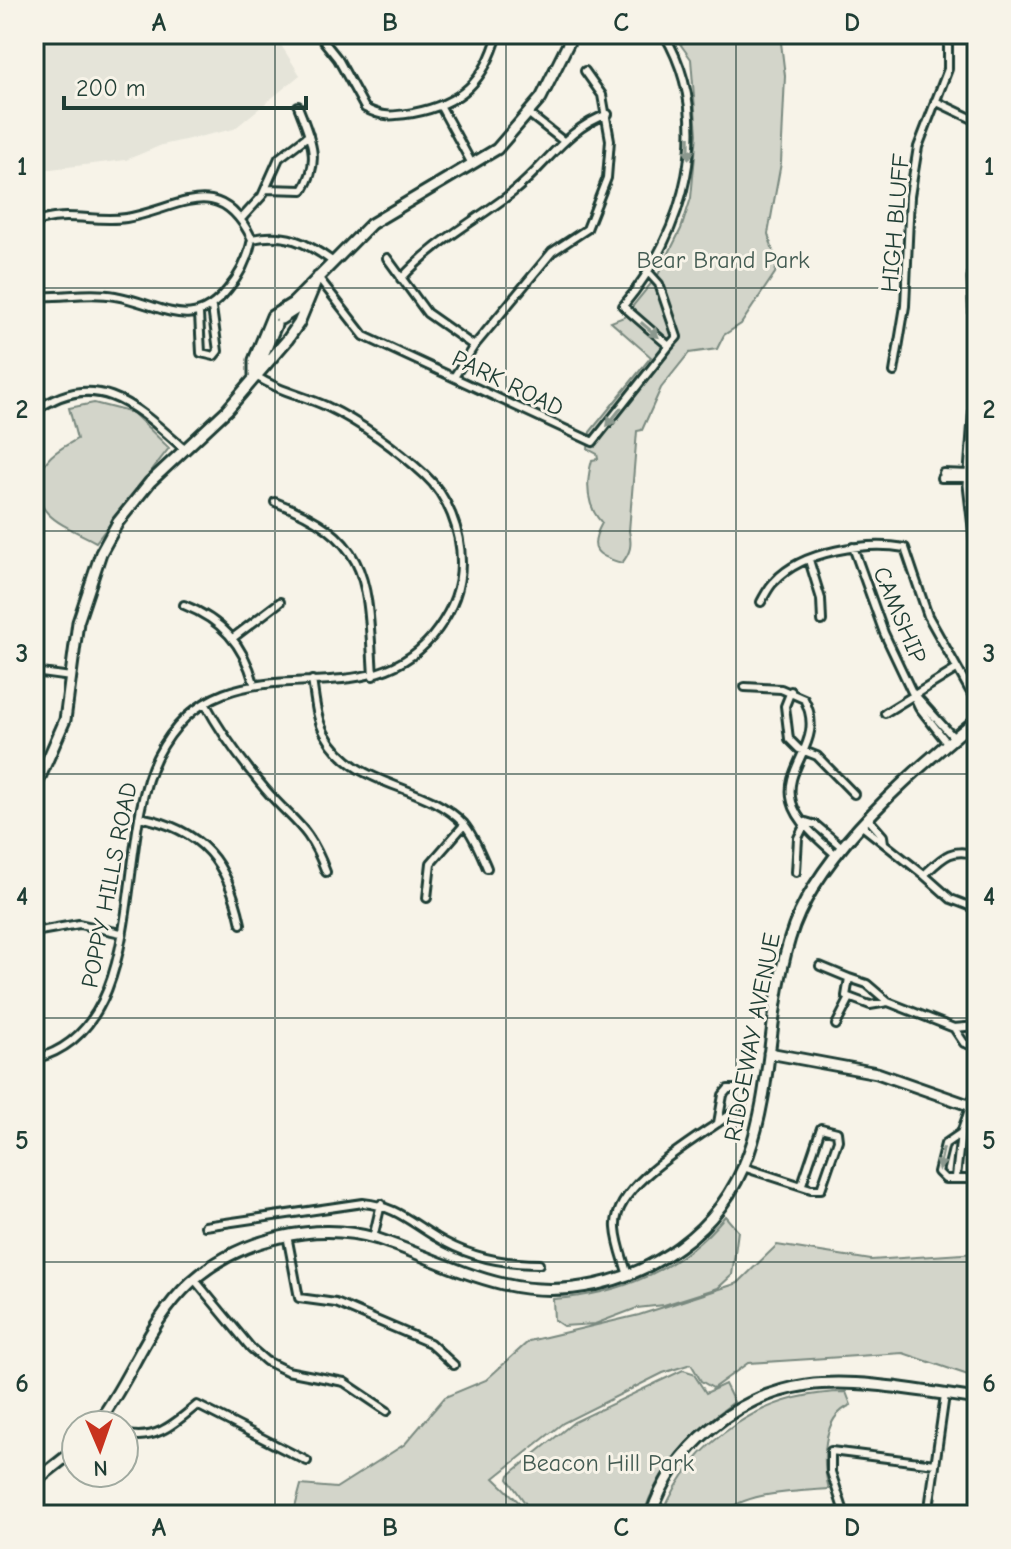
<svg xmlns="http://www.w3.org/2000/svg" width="1011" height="1549" font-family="'Comic Neue',sans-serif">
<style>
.built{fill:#e5e4d9}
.green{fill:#d3d5ca;stroke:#79897f;stroke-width:2}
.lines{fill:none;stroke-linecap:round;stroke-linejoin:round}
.street-casing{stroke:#1f3d34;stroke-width:12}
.secondary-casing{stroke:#1f3d34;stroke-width:15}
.street{stroke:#f7f3e8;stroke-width:6}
.secondary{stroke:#f7f3e8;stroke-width:9}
.oneway{fill:#8b988e}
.grid{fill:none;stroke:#1f3d34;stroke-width:2;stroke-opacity:0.55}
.labels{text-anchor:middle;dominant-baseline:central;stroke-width:6;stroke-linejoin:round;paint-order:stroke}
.street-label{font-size:24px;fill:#1f3d34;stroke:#f7f3e8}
.park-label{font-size:24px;fill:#435b52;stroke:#f7f3e8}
.neatline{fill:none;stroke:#1f3d34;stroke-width:3}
.grid-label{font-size:26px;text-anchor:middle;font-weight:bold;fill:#1f3d34}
</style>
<rect width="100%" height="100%" fill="#f7f3e8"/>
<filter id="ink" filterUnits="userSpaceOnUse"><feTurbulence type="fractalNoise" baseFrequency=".0125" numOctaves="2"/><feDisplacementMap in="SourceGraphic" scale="16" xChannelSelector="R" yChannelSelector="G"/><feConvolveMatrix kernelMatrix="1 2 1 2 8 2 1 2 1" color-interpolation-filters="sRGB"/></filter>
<g filter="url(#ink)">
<!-- built -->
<path class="built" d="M34,34H274L300,75L234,129L162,145L126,160L34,171Z"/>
<!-- green -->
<path class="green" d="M673,34H780L785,76L781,163L768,234L777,264L775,273L741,324L724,335L717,349L689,353L661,388L642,430L637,431L629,531C632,544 631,552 622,563C597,556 587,550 602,523C586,506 586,482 592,460L598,459L597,454L588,449L590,432L651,357L611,322L624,317L658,275L681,229L691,198L697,134L691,59Z
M94,403L133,413L169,448L96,542C67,526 31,517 39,478C43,457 60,449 77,439L69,408Z
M725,1216L738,1231L732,1275L718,1288L664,1305L637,1308L595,1324L563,1326L554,1320L553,1299C620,1295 682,1269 725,1216Z
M777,1245L871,1260L977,1253V1378L903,1353L748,1363L713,1388L701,1381L691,1364L663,1373L563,1423L494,1478L532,1515H293L301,1485L336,1488L405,1444L445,1397L486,1380L529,1341L639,1315L738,1283Z
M683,1370L693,1373L706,1393L725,1384L734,1402C692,1432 660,1465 643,1515H535L531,1511L508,1479L509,1475L574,1422Z
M846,1392L851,1405C821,1417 822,1463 829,1489C794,1492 747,1491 720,1515H662C693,1439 764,1392 846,1392Z"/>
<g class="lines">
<defs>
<path id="street" d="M318,34L338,59L365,108C383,118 393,116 413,113C461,104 485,81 498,34
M935,101L977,121
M441,107L472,164
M529,114L562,140
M266,189L303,190C322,159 310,138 298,106
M242,218L262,196L279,158L309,135
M34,223C65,210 94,223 126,218C179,209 219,171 252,239C248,259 241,274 228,289C192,335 162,304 115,296C88,291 61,298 34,296
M252,239C285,232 306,242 332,261
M387,258L427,313L474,346
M650,274L659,284L677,337L669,346L623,306C685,232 716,122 664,34
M318,277L364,336L593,442L669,346
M401,279C434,242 474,222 513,192C547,165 565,129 608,114
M199,314L201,353L214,356L218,351L212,308
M894,372L905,306L910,196L918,147L948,69V34
M454,377L474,346L552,252L587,229L607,178L610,140L602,95L585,71
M34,412C97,365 139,409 184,449
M943,473L970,474
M941,478H969
M275,502C373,539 367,583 373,676
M853,547L884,633L919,707L948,744
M809,560L821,599L822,621
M761,602C765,595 769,586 775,581C802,551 867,541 905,548L928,616L974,698
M184,605C222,620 243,644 254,683
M234,637L280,602
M34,672L71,677
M312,680C315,698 316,718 325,734C355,790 423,781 464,824C474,836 481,854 487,868
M745,687L781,689L804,699C827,742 782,765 792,802C797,822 820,841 836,855
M791,691L785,706L789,739L799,749L817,756L854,794
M916,696L954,738
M205,703C221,733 243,763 265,789C295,824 308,824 326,872
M885,713L955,670
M139,817C203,829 228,863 241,924
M869,820L883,836L884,843
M806,822L816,825L842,847
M862,826L924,875C943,857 951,847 977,855
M796,872L798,838L806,822
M924,875L951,899L977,909
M427,898L431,863L464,825
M34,932L79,924L121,933
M820,966L849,978
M888,1002L870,1005L846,996L849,978L867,984L888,1002L954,1028L964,1043L977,1047
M836,1025L850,998
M954,1028L977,1026
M34,1059C151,1031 114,842 157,757C225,624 365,732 438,629C453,608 461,588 461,562C461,531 448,496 425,475C397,449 360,422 326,406C299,394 281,392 254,375
M961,1133L945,1144L938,1172L945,1179H977
M746,1168L811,1189H821L838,1140L837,1132L821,1128L802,1184
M956,1177L961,1133L977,1087
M205,1226L363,1203C395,1206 409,1221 436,1237C468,1257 502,1264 539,1264
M287,1235L299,1298L336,1303L430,1343L454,1365
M373,1238L381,1204
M628,1276C624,1261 617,1244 616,1228C612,1182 709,1133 740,1107L744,1099L738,1089H728L723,1095L718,1123
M194,1279L251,1348L266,1361L287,1371L344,1382L387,1411
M100,1420L108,1425
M124,1434C155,1442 174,1424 197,1405L307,1461
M158,1515L217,1511
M845,1515L831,1472V1451L935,1464
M928,1515L945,1395"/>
<path id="secondary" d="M977,244L973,279L977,365
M281,319L298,308L304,296
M256,372L276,325
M254,375V360L272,316L293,303L371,224L497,149L541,98L573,34
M977,379L969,485L977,553
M34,791L65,720L78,622L101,553L118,522L150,482L227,410L288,339L299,323L318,277
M769,1053L877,1073L977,1108
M96,1425C132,1379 147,1322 191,1282C239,1239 316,1220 378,1239C420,1253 460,1274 503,1284C564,1298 629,1284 679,1247C789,1168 754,1037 794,926C823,849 914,770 977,719
M34,1482L76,1449
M651,1515C673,1447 737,1395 807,1385C858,1378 926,1392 977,1399"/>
</defs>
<!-- street casing -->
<use href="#street" class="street-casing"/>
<!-- secondary casing -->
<use href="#secondary" class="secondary-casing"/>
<!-- street -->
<use href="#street" class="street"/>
<!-- secondary -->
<use href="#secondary" class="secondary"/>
</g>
<!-- one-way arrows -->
<defs><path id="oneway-solid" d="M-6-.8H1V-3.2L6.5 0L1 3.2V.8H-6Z" transform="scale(2)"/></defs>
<g class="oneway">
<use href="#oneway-solid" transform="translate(689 148) rotate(91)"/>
<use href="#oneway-solid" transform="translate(650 330) rotate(40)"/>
<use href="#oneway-solid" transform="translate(614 417) rotate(128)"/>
<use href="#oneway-solid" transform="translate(941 1159) rotate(102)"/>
</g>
</g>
<!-- grid -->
<path class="grid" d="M275,34V1515M506,34V1515M736,34V1515M34,288H977M34,531H977M34,774H977M34,1018H977M34,1262H977"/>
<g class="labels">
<!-- street labels -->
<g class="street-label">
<text transform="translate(895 223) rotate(-85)">HIGH BLUFF</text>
<text transform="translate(508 383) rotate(26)">PARK ROAD</text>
<text transform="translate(900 615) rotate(67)">CAMSHIP</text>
<text transform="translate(109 885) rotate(-79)">POPPY HILLS ROAD</text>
<text transform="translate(752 1037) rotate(-79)">RIDGEWAY AVENUE</text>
</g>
<!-- park labels -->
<g class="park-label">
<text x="723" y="260">Bear Brand Park</text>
<text x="608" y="1463">Beacon Hill Park</text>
</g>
</g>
<!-- margin -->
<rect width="1011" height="1549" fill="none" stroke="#f7f3e8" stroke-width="88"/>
<!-- north arrow -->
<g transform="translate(100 1449) rotate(178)"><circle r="38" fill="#f7f3e8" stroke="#a1aaa0" stroke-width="2"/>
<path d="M0-6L14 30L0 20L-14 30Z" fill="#c8321e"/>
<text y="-12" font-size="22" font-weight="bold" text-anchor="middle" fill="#1f3d34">N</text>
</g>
<!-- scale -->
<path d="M64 96v12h242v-12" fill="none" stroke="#1f3d34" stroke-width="4"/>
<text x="76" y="96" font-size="24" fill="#1f3d34" stroke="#f7f3e8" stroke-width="6" paint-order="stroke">200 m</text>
<rect x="44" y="44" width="923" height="1461" class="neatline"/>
<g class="grid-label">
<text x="159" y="31">A</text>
<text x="390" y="31">B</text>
<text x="621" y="31">C</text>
<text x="852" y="31">D</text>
<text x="22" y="175">1</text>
<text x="989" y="175">1</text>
<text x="22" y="418">2</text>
<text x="989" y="418">2</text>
<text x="22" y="662">3</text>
<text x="989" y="662">3</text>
<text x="22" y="905">4</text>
<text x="989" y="905">4</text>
<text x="22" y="1149">5</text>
<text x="989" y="1149">5</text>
<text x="22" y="1392">6</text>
<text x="989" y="1392">6</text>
<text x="159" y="1536">A</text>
<text x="390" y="1536">B</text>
<text x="621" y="1536">C</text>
<text x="852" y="1536">D</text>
</g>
</svg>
